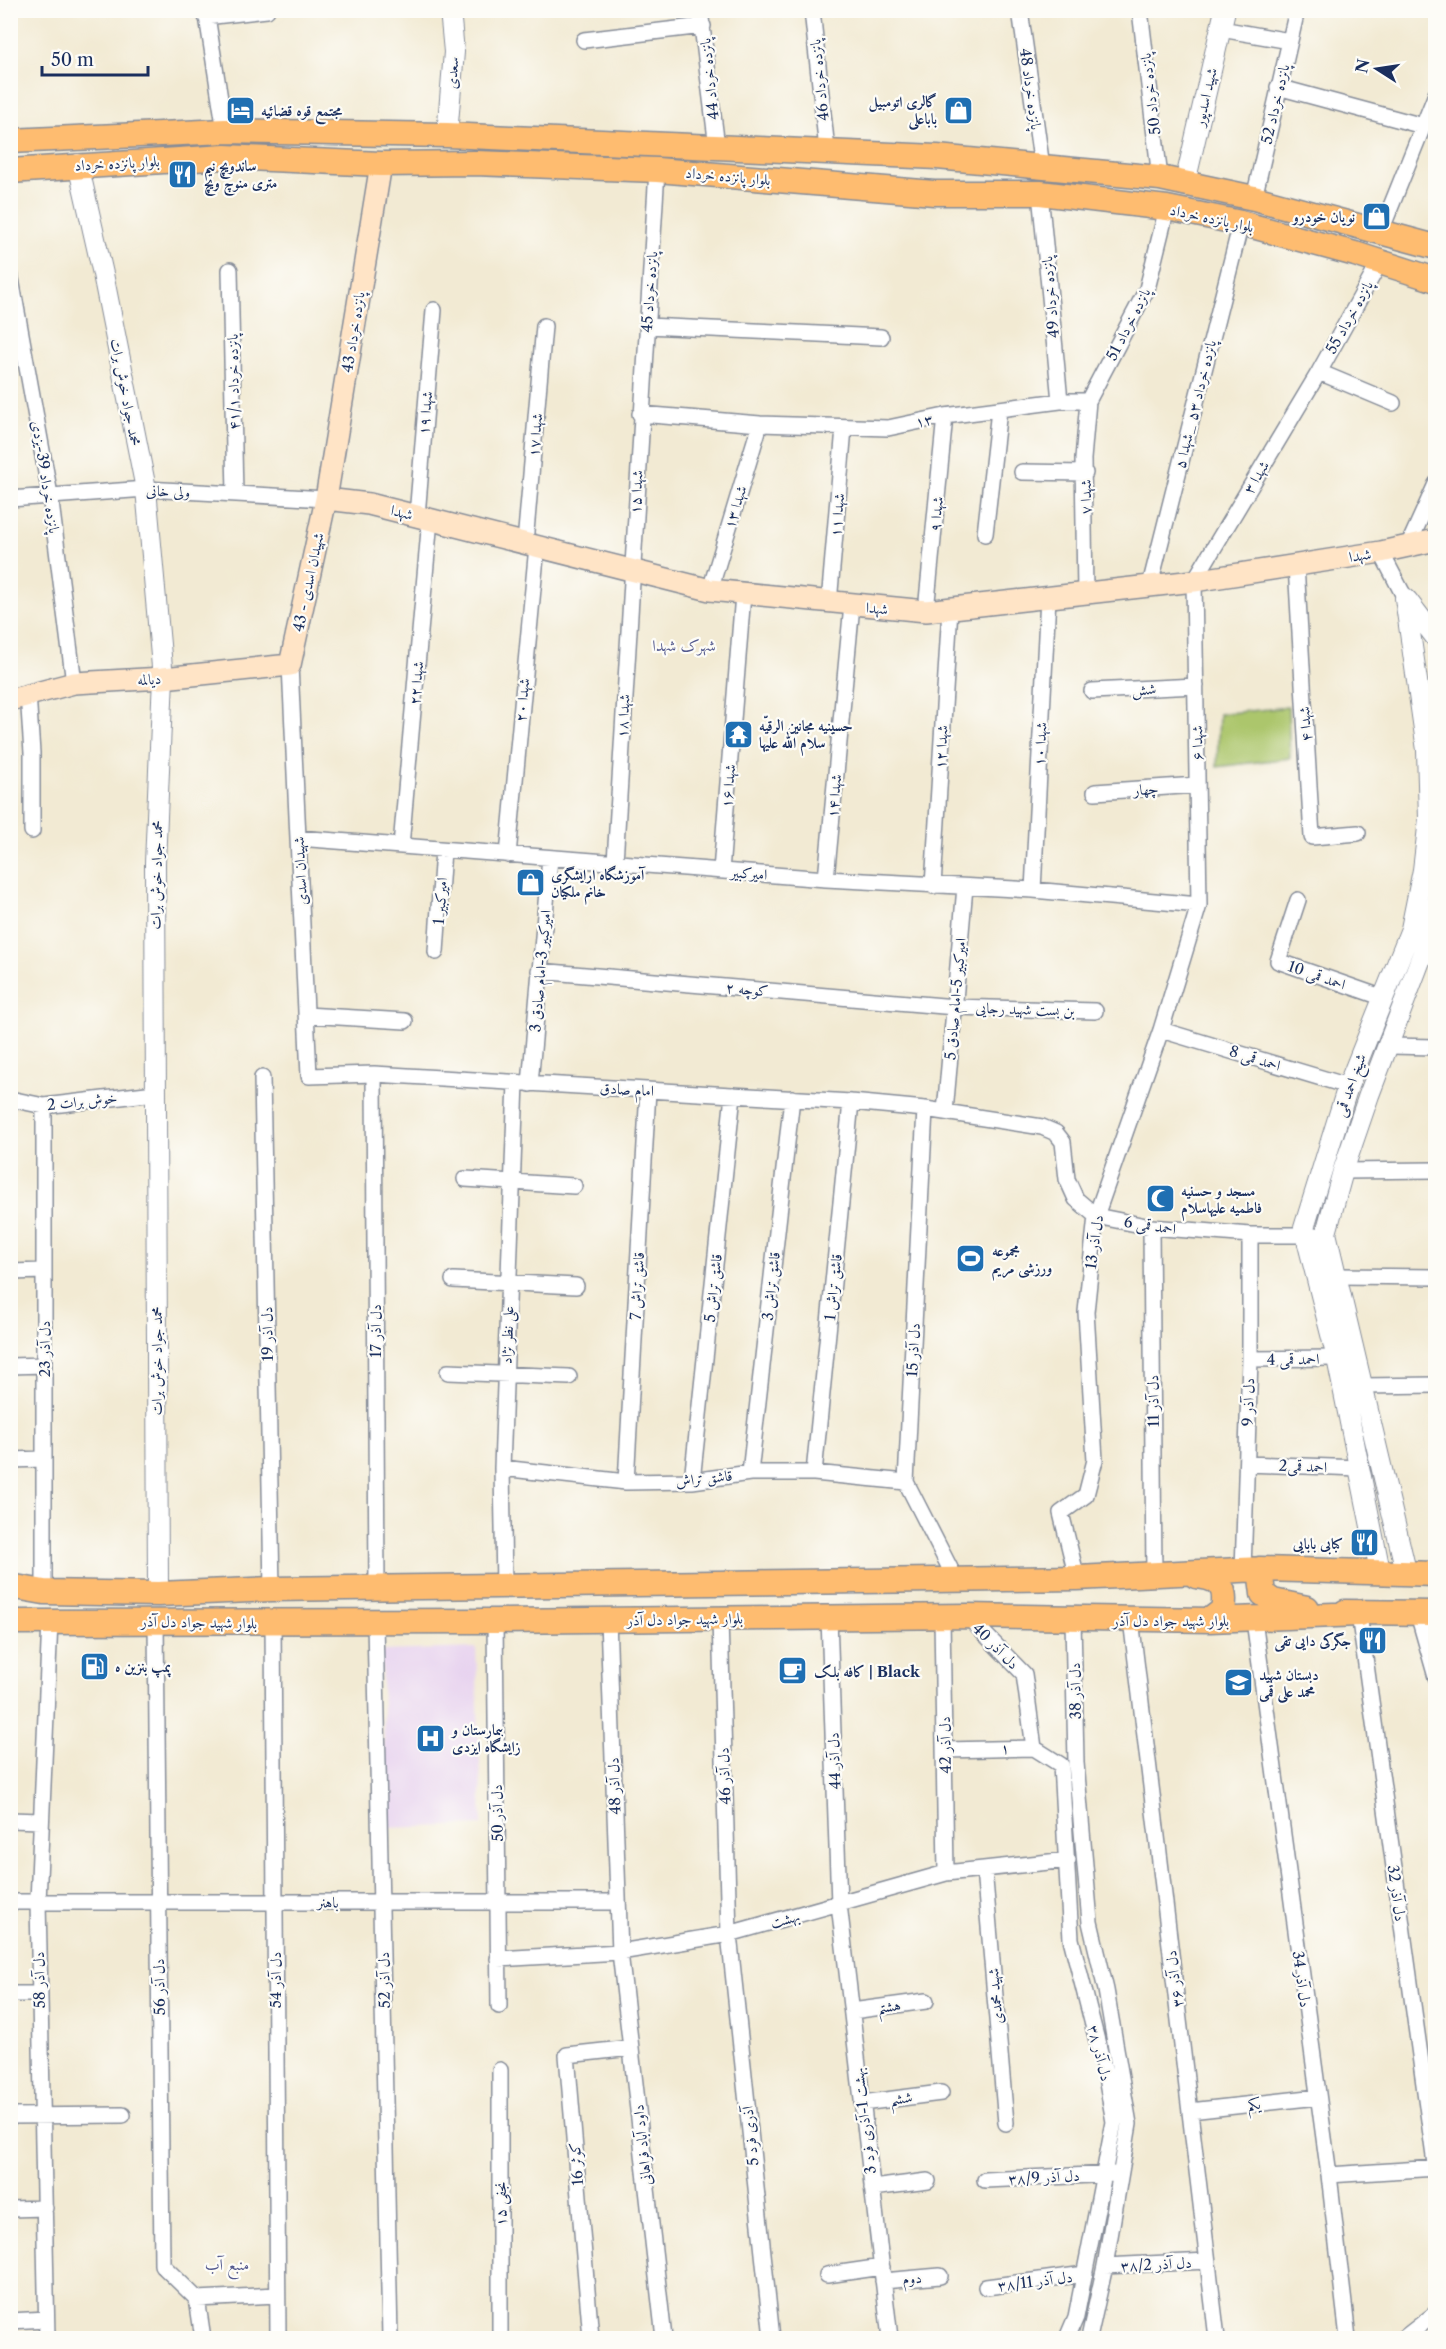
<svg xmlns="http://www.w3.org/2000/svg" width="1446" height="2349" font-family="'Libre Caslon Text',Amiri,serif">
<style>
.built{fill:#e7d2ef}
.green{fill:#acc66c;stroke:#647a65;stroke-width:1.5}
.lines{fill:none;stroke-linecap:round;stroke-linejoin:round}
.minor-casing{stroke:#868c98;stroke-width:18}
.tertiary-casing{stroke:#868c98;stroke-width:22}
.secondary-casing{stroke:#868c98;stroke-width:24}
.primary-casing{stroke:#868c98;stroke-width:27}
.minor{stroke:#fff;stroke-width:15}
.tertiary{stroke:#fff;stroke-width:20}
.secondary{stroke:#ffe4c6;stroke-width:21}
.primary{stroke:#febc70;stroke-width:24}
.labels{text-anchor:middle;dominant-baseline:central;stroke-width:4.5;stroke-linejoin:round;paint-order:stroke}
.street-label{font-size:15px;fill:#1b2f5e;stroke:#fdfcf7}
.poi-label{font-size:15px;font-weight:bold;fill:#1b2f5e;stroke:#fdfcf7;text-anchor:start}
.neighbourhood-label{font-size:16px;fill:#555b8f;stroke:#fdfcf7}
</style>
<rect width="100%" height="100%" fill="#fdfcf7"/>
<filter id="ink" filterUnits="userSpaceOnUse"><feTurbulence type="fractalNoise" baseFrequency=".0167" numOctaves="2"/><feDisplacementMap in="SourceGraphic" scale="12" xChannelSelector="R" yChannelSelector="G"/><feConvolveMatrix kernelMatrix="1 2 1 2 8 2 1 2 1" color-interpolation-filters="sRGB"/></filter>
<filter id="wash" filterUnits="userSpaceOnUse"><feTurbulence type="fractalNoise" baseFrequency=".008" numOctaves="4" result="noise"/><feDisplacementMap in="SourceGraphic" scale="24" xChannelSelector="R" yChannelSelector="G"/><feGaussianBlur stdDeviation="1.35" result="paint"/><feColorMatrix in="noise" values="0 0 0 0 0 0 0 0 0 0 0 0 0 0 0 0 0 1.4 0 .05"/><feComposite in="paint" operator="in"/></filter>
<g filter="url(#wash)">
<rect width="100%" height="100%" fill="#f2ead3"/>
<!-- built -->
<path class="built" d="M476,1648L482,1825L387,1828L381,1651Z"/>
<!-- green -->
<path class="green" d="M1288,707L1290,758L1217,767L1219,714Z"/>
</g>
<g filter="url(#ink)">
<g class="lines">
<defs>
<path id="minor" d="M206,10L225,131
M700,10L717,147
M812,10L827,150
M1020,10L1042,167
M1140,10L1160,178
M206,17L267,10
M1221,29L1290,41
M584,40L703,26
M1278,87L1423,126
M1040,193L1060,401
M1254,198L1297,10
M1381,231L1436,94
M230,270L235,494
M10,273L50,495L74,683
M647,326L881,337
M1319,372L1393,403
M640,414L760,424L888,428L945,416L1060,401H1088
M1022,472L1085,473
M10,499L146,489L326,499
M417,516L434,310
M985,534L999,410
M525,543L544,326
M1408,546L1436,484
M1381,552L1405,598
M1296,565L1312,837L1358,833
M1150,585L1241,223
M710,590L760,424
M1085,593L1083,459L1088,401L1147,289L1167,208
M829,603L844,428
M926,611L945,416
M290,665L309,1076L374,1074L851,1102L925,1109L1042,1127L1056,1133L1063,1142L1067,1179L1076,1199L1096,1216L1151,1227L1250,1235H1315
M1092,691L1196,686
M28,693L32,753V831
M1095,792L1197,785
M298,838L826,879L1033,890L1199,905
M401,846L430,519
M508,855L537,546
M615,862L657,170
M721,871L743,594
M826,879L852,605
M933,886L950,609
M1033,890L1048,597
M1298,900L1278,961L1384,998
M436,952L443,850
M539,971L955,1007L1095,1011
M306,1015L405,1021
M1161,1030L1348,1086
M1390,1046L1436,1047
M374,1074L377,1589
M262,1078L272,1589
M530,1084L550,858
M10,1099L44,1106L155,1093
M925,1109L906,1482L956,1580
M945,1112L965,887
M1343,1171L1436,1170
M465,1179L574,1186
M1151,1227L1154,1576
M10,1272L44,1271
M1337,1276L1436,1277
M453,1280L576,1286
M1250,1359L1337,1358
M10,1366L44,1365
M448,1372L569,1377
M1363,1386L1436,1385
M10,1460L44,1459
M1247,1464L1360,1468
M502,1468L626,1482L692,1481L750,1473H814L906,1482
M750,1473L792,1098
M814,1473L851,1102
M692,1481L733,1095
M626,1482L648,1090
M1243,1570L1250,1359V1235
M1077,1578L1061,1513L1086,1495L1095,1460L1086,1312L1096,1216L1161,1030L1199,905L1194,581L1319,372L1380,262
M504,1587L502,1468L516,1082
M44,1592V1106
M1359,1614L1436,2171
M1418,1614L1436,1677
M967,1616L1024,1674L1034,1748
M942,1617L946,1873
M829,1618L839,1904L890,2338
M720,1619L729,1934L772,2338
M1073,1619L1076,1763L1090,1922L1106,1990L1129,2124L1105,2266L1089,2338
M1131,1619L1217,2338
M608,1620L620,1952L664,2338
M1254,1620L1329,2175L1348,2338
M156,1621L162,2265L197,2299L203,2338
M495,1621L499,2006
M273,1622L278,2338
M375,1622L390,2338
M945,1750L1034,1748L1061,1765L1071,1939L1105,2072L1114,2122L1076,2317L1067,2338
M10,1820L41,1821
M984,1869L1006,2123
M10,1902H618
M498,1959L620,1952L729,1934L946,1873L1068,1860
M10,1994H39
M852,2011L926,2001
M500,2070V2338
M862,2103L941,2093
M1190,2111L1318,2097
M10,2116L123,2115
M1329,2175L1436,2168
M985,2180L1113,2174
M872,2188L928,2181
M10,2209L45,2208
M1105,2266L1208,2261
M827,2275L882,2267
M883,2281L940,2276
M986,2287L1085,2274
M197,2299L277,2295
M10,2321L46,2319
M47,2338L38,1902L50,1621
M591,2338L567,2055L631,2048
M1404,2338L1436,2313"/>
<path id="tertiary" d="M447,135L454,52L450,10
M78,164L103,274L146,489L163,678L155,863L158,1594
M1185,183L1225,10
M1407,600L1436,638
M1380,1571L1337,1358L1304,1228L1348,1086L1411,929L1423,870L1429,819L1427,750L1405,598
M1406,1571L1326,1233L1343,1171L1369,1095L1429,937L1436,903"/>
<path id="secondary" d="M326,499L369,504L710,590L926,611L1194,581L1381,552L1436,540
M10,700L74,683L163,678L290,665L326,499L381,164"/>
<path id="primary" d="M10,141L225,131L447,135L937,157L1160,178L1254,198L1436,247
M10,171L225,157L381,164L475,163L657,170L934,193H1040L1167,208L1241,223L1355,254L1436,280
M1260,1569L1263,1594L1273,1601L1307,1608
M1196,1576C1220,1578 1227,1587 1223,1610L1210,1620
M10,1586L44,1592L158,1594L272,1589L1077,1578L1260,1569L1436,1574
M1345,1612L1436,1613
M10,1622L495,1621L967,1616L1210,1620L1359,1614"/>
</defs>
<!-- minor casing -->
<use href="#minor" class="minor-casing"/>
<!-- tertiary casing -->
<use href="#tertiary" class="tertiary-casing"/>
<!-- secondary casing -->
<use href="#secondary" class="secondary-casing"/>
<!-- primary casing -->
<use href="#primary" class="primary-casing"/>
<!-- minor -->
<use href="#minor" class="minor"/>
<!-- tertiary -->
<use href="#tertiary" class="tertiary"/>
<!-- secondary -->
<use href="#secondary" class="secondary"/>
<!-- primary -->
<use href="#primary" class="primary"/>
</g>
</g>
<!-- icons -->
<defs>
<symbol id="hotel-square" viewBox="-11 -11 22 22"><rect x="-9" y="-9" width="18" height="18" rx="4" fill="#1f6fb2" stroke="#fdfcf7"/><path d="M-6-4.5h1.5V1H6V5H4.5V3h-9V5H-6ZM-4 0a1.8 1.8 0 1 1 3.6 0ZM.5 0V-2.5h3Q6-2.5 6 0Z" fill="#fff"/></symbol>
<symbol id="shop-square" viewBox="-11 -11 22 22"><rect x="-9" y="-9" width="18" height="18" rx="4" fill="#1f6fb2" stroke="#fdfcf7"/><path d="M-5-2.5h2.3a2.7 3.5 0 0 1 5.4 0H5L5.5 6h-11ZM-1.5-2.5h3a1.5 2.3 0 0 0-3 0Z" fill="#fff"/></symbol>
<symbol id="restaurant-square" viewBox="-11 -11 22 22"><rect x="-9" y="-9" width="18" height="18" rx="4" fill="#1f6fb2" stroke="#fdfcf7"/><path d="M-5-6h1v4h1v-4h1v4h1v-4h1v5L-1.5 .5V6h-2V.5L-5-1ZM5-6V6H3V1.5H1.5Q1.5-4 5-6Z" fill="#fff"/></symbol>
<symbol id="temple-square" viewBox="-11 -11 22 22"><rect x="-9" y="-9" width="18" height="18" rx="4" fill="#1f6fb2" stroke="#fdfcf7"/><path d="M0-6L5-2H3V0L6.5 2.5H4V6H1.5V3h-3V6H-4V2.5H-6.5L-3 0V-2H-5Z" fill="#fff"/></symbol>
<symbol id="mosque-square" viewBox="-11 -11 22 22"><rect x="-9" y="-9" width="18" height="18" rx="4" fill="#1f6fb2" stroke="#fdfcf7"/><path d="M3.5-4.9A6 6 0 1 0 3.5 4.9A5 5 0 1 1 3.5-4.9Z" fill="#fff"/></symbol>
<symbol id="stadium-square" viewBox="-11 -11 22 22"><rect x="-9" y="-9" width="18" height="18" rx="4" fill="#1f6fb2" stroke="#fdfcf7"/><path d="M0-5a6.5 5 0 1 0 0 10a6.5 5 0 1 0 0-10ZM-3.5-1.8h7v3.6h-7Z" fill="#fff"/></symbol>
<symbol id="fuel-square" viewBox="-11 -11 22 22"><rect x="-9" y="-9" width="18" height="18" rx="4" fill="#1f6fb2" stroke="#fdfcf7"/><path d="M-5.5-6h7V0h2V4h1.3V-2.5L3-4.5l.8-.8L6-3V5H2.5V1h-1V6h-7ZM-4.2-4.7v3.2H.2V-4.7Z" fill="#fff"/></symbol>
<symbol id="cafe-square" viewBox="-11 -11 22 22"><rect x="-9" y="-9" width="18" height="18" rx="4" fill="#1f6fb2" stroke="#fdfcf7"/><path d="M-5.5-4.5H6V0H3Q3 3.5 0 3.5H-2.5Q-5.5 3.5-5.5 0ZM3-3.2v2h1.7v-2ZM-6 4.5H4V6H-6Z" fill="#fff"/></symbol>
<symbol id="school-square" viewBox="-11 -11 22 22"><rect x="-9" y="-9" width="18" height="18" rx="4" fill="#1f6fb2" stroke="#fdfcf7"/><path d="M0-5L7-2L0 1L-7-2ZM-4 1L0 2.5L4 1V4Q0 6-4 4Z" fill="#fff"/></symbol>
<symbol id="hospital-square" viewBox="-11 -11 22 22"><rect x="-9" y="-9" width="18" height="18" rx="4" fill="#1f6fb2" stroke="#fdfcf7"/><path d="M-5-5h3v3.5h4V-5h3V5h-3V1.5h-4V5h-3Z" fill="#fff"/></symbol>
</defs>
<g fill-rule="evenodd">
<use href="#hotel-square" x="224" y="94" width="33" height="33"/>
<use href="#shop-square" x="942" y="94" width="33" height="33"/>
<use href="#restaurant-square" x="166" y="158" width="33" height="33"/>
<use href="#shop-square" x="1360" y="200" width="33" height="33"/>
<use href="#temple-square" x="722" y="718" width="33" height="33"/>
<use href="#shop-square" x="514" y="866" width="33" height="33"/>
<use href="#mosque-square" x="1144" y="1182" width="33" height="33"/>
<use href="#stadium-square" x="954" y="1242" width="33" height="33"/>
<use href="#restaurant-square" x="1348" y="1526" width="33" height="33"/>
<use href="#restaurant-square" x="1356" y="1624" width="33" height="33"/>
<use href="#fuel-square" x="78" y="1650" width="33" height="33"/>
<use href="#cafe-square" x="776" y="1654" width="33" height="33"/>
<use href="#school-square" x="1222" y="1666" width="33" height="33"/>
<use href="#hospital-square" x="414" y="1722" width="33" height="33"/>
</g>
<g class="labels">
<!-- street labels -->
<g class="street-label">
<text transform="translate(452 73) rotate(-87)">سعدی</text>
<text transform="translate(709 79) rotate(-96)">پانزده خرداد 44</text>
<text transform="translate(819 80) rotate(-96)">پانزده خرداد 46</text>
<text transform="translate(1031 89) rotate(82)">پانزده خرداد 48</text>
<text transform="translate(1150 94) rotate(-97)">پانزده خرداد 50</text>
<text transform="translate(1205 97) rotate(-77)">شهید اسدپور</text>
<text transform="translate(1275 104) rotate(-77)">پانزده خرداد 52</text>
<text transform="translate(117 163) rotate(-3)">بلوار پانزده خرداد</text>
<text transform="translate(728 176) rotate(5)">بلوار پانزده خرداد</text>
<text transform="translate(1212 218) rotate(12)">بلوار پانزده خرداد</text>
<text transform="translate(649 292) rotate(-86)">پانزده خرداد 45</text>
<text transform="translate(1050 297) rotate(-95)">پانزده خرداد 49</text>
<text transform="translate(1349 317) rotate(-61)">پانزده خرداد 55</text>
<text transform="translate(1128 324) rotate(-63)">پانزده خرداد 51</text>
<text transform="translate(353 332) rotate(-81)">پانزده خرداد 43</text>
<text transform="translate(233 382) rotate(-91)">پانزده خرداد ۴۱/۱</text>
<text transform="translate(126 392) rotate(79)">محمد جواد خوش برات</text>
<text transform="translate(1195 404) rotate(-76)">پانزده خرداد ۵۳ _شهدا ۵</text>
<text transform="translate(425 413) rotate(-85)">شهدا ۱۹</text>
<text transform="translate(924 420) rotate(-12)">۱۳</text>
<text transform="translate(535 435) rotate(-85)">شهدا ۱۷</text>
<text transform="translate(46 477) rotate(81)">پانزده خرداد 39-یزدی</text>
<text transform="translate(1256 477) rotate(-59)">شهدا ۳</text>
<text transform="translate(168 491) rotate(2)">ولی خانی</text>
<text transform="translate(636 492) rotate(-87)">شهدا ۱۵</text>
<text transform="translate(1085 497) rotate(-90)">شهدا ۷</text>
<text transform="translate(735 507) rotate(-73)">شهدا ۱۳</text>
<text transform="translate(402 512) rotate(14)">شهدا</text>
<text transform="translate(936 514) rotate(-85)">شهدا ۹</text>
<text transform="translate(837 515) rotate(-85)">شهدا ۱۱</text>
<text transform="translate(1360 555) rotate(-9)">شهدا</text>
<text transform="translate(308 582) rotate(-78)">شهیدان اسدی - 43</text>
<text transform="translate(877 608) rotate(5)">شهدا</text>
<text transform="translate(149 679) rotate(-4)">دیالمه</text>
<text transform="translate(416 683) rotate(-85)">شهدا ۲۲</text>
<text transform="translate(1144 689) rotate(-3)">شش</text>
<text transform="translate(522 700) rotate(-85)">شهدا ۲۰</text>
<text transform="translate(623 716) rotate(-87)">شهدا ۱۸</text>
<text transform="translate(1305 724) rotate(-94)">شهدا ۴</text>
<text transform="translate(1197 743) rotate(-91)">شهدا ۶</text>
<text transform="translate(1040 744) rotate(-87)">شهدا ۱۰</text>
<text transform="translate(941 747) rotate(-87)">شهدا ۱۲</text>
<text transform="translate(728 786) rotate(-85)">شهدا ۱۶</text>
<text transform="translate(1146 789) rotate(-4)">چهار</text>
<text transform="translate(834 796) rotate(-85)">شهدا ۱۴</text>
<text transform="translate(300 871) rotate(-93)">شهیدان اسدی</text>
<text transform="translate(749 873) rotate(4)">امیرکبیر</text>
<text transform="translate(156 875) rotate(-89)">محمد جواد خوش برات</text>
<text transform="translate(440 901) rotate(-86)">امیرکبیر 1</text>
<text transform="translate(540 971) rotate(-85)">امیرکبیر 3-امام صادق 3</text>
<text transform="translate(1317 975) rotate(19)">احمد قمی 10</text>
<text transform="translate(747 989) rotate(5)">کوچه ۲</text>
<text transform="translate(955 999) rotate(-85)">امیرکبیر 5-امام صادق 5</text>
<text transform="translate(1025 1009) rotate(2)">بن بست شهید رجایی</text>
<text transform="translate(1255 1058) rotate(17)">احمد قمی 8</text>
<text transform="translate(1350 1085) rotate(-70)">شیخ احمد قمی</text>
<text transform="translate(627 1089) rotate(3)">امام صادق</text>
<text transform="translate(82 1101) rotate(-6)">خوش برات 2</text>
<text transform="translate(1150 1225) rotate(8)">احمد قمی 6</text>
<text transform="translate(1094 1242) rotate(-82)">دل آذر 13</text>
<text transform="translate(637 1286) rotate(-87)">قاشق تراش 7</text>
<text transform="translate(771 1286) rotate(-84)">قاشق تراش 3</text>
<text transform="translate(833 1287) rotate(-84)">قاشق تراش 1</text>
<text transform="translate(713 1288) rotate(-84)">قاشق تراش 5</text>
<text transform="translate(375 1331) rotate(-90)">دل آذر 17</text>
<text transform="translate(267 1334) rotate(-91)">دل آذر 19</text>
<text transform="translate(507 1335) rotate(-88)">علی نظر نژاد</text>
<text transform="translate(44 1349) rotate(-90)">دل آذر 23</text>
<text transform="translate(913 1350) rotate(-87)">دل آذر 15</text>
<text transform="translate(1293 1359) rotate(-1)">احمد قمی 4</text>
<text transform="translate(156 1361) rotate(-90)">محمد جواد خوش برات</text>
<text transform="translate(1153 1401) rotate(-91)">دل آذر 11</text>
<text transform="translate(1248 1402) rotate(-88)">دل آذر 9</text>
<text transform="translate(1303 1466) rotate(2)">احمد قمی2</text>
<text transform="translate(704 1478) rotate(-6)">قاشق تراش</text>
<text transform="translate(685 1619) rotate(-1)">بلوار شهید جواد دل آذر</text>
<text x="1171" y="1620">بلوار شهید جواد دل آذر</text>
<text transform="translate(199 1622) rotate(1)">بلوار شهید جواد دل آذر</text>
<text transform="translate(996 1646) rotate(45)">دل آذر 40</text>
<text transform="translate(1075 1691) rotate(-91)">دل آذر 38</text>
<text transform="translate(945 1745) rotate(-91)">دل آذر 42</text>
<text transform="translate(1005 1748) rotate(-1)">۱</text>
<text transform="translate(834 1761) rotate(-92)">دل آذر 44</text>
<text transform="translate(724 1776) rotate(-92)">دل آذر 46</text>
<text transform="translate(614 1786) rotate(-92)">دل آذر 48</text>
<text transform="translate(497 1813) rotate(-91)">دل آذر 50</text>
<text transform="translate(1397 1893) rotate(82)">دل آذر 32</text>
<text transform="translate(328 1902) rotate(1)">باهنر</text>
<text transform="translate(785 1919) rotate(-15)">بهشت</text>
<text transform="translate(1174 1979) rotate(-97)">دل آذر ۳۶</text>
<text transform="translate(1302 1979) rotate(82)">دل آذر 34</text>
<text transform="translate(39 1980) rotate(-91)">دل آذر 58</text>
<text transform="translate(275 1980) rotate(-90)">دل آذر 54</text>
<text transform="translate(384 1980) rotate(-91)">دل آذر 52</text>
<text transform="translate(159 1987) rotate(-91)">دل آذر 56</text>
<text transform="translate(995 1996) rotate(-95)">شهید محمدی</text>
<text transform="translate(889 2006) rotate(-8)">هشتم</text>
<text transform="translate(1100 2053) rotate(76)">دل آذر ۳۸</text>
<text transform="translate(901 2098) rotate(-7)">ششم</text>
<text transform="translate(1254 2104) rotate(-6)">یکم</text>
<text transform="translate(864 2121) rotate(-97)">بهشت 1-آذری فرد 3</text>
<text transform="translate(750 2136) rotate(-96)">آذری فرد 5</text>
<text transform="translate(642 2145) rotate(-96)">داود آباد فراهانی</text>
<text transform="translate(576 2164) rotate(-95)">کوثر 16</text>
<text transform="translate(1044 2177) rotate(-3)">دل آذر ۳۸/9</text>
<text transform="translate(500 2204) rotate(-90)">۱۵ نجفی</text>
<text transform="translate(1156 2264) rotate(-3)">دل آذر ۳۸/2</text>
<text transform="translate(912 2278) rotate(-5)">دوم</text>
<text transform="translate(1035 2281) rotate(-7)">دل آذر ۳۸/11</text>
</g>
<!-- poi labels -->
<g class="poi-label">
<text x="937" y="101" text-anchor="end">گالری اتومبیل<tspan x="937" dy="17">باباعلی</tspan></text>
<text x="261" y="110">مجتمع قوه قضائیه</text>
<text x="204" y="165">ساندویچ نیم<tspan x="204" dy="17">متری منوچ ویچ</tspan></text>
<text x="1355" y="216" text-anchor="end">نویان خودرو</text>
<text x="759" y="725">حسینیه مجانین الرقیّه<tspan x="759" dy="17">سلام الله علیها</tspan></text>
<text x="551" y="874">آموزشگاه ارایشگری<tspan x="551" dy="17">خانم ملکیان</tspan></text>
<text x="1181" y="1190">مسجد و حسنیه<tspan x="1181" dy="17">فاطمیه علیهاسلام</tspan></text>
<text x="992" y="1250">مجموعه<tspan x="992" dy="17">ورزشی مریم</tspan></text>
<text x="1343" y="1543" text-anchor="end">کبابی بابایی</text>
<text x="1351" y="1640" text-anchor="end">جگرکی دایی تقی</text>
<text x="115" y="1666">پمپ بنزین ه</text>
<text x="814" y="1671">کافه بلک | Black</text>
<text x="1259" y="1674">دبستان شهید<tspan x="1259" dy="17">محمد علی قمی</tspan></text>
<text x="452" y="1729">بیمارستان و<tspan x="452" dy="17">زایشگاه ایزدی</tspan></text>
</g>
<!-- neighbourhood labels -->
<g class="neighbourhood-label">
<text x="684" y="645">شهرک شهدا</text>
<text x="227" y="2264">منبع آب</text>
</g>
</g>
<!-- margin -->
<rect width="1446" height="2349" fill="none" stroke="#fdfcf7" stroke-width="36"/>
<!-- north arrow -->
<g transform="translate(1377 69) rotate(282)" stroke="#fdfcf7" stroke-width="4.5" paint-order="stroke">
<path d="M0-4.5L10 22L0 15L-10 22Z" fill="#1b2f5e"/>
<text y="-9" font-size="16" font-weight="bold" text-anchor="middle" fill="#1b2f5e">N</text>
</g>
<!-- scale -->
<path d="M42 66v9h106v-9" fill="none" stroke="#1b2f5e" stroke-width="3"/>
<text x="51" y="66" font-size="18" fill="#1b2f5e" stroke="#fdfcf7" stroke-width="4.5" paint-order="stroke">50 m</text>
</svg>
